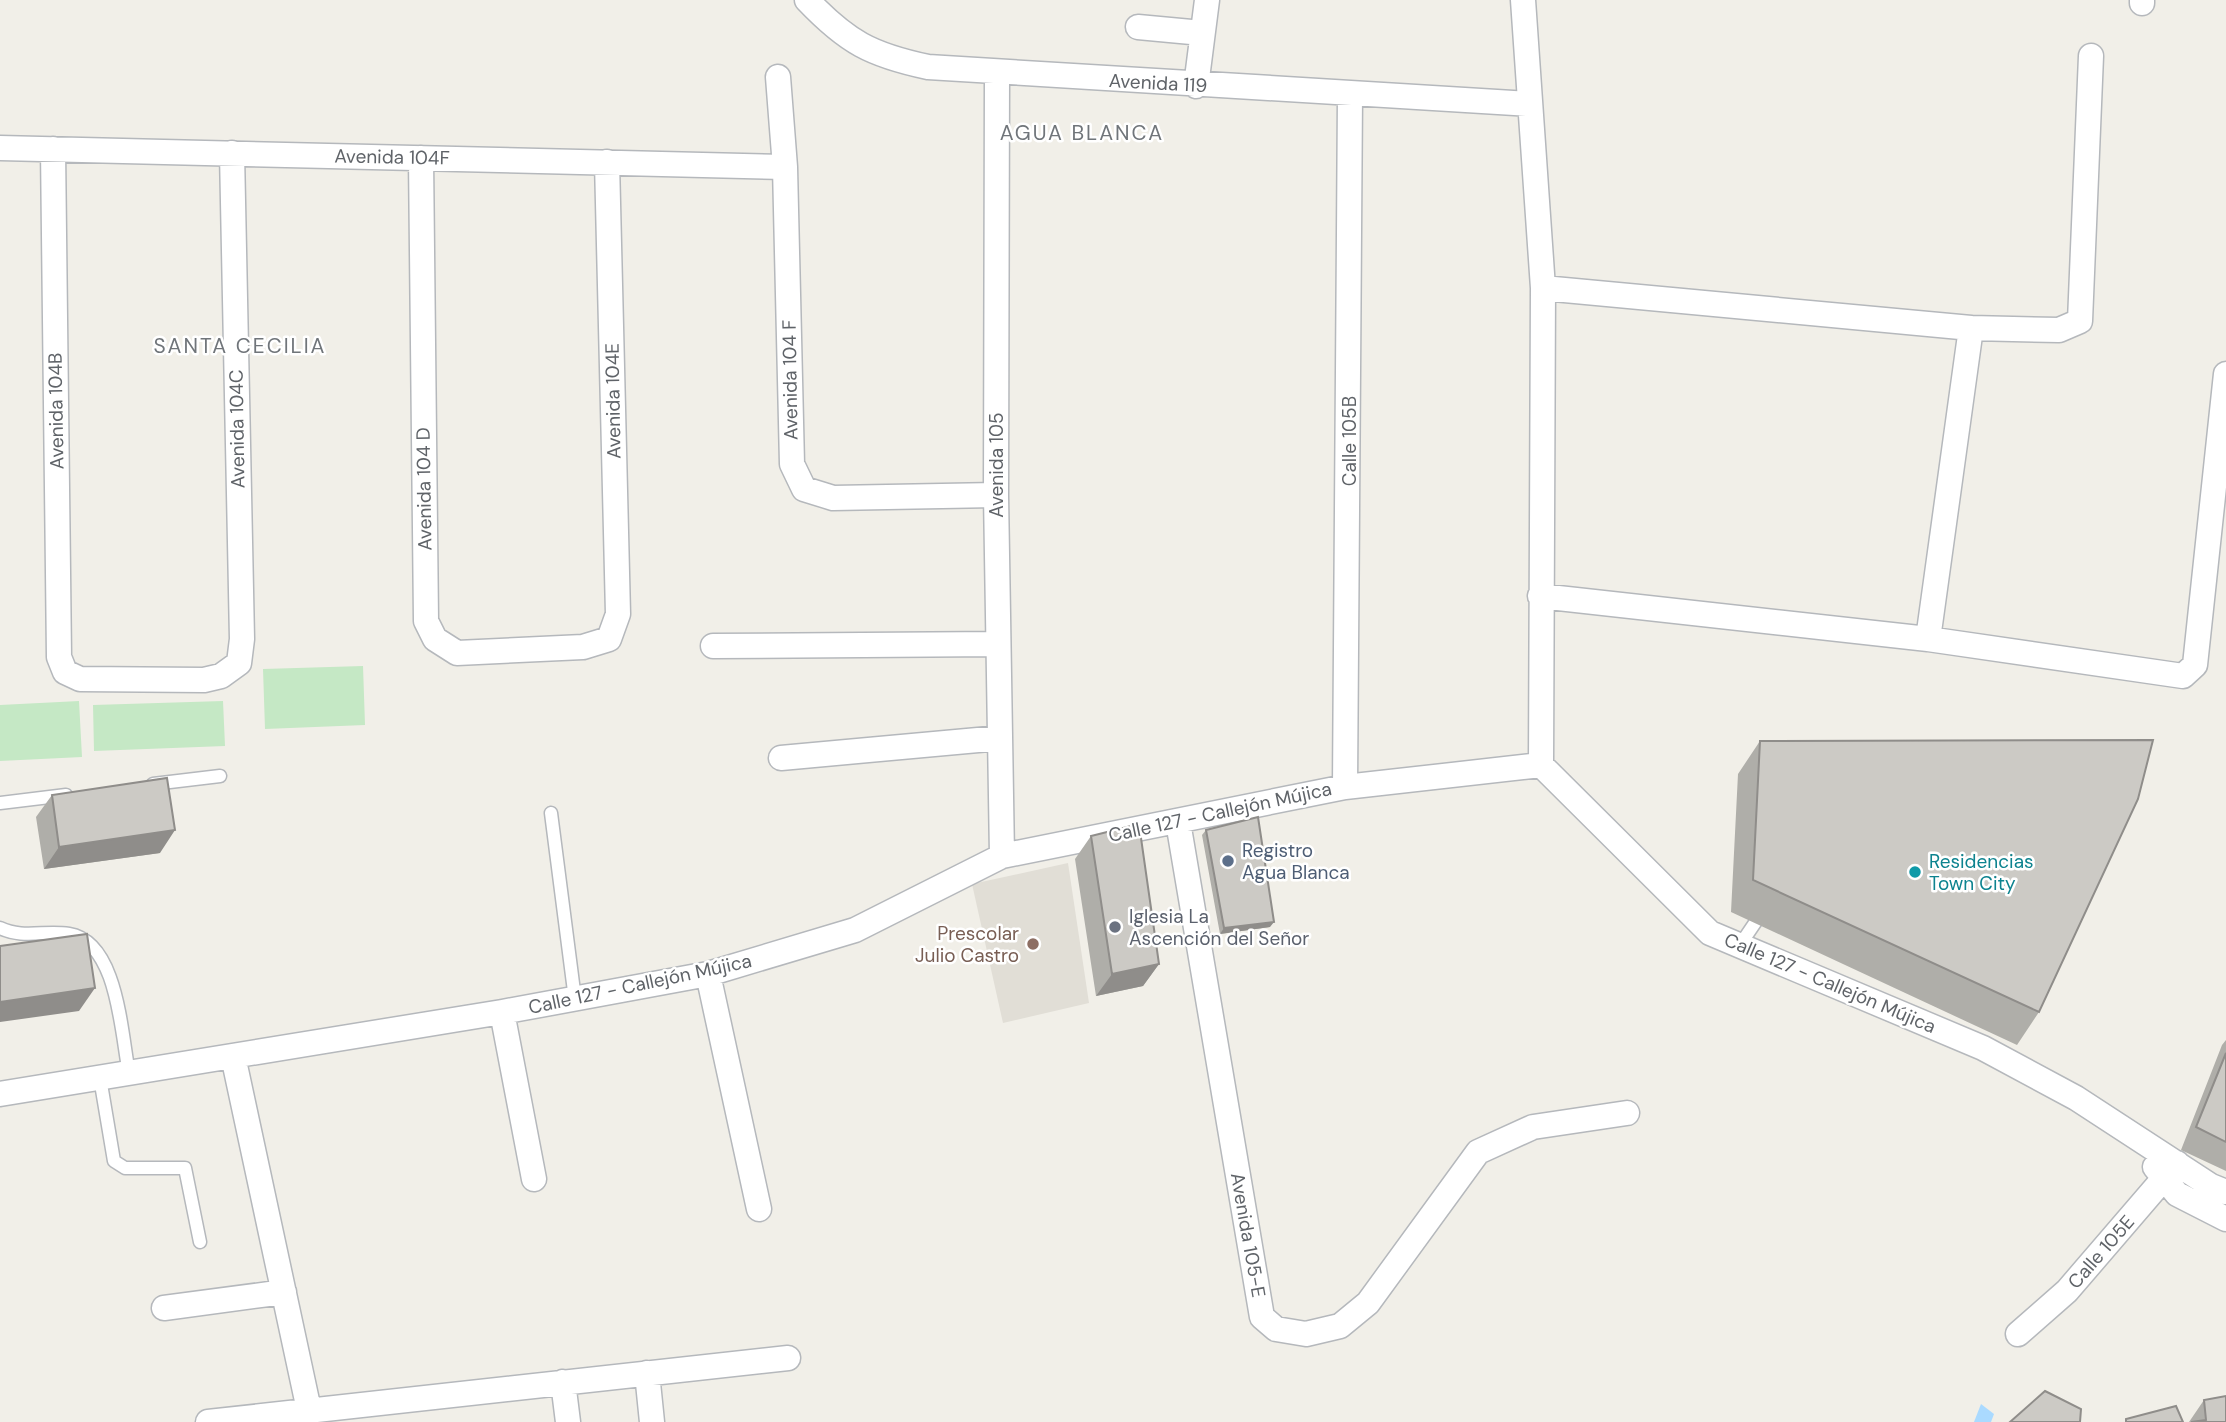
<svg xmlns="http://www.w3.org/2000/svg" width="2226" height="1422" font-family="'DM Sans',sans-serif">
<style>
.education{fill:#e1ded6}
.green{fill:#c5e8c5}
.water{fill:#aadaff}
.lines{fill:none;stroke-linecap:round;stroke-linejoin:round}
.lane-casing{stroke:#b5b8bc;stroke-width:15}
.street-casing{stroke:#b5b8bc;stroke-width:27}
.lane{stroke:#fff;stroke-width:12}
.street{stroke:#fff;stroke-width:24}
.wall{fill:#afaea9}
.shaded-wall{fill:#8f8d8a}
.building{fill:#cccac5;stroke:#8f8d8a;stroke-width:2}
.service-dot{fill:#5c6f8a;stroke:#fff;stroke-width:2.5}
.culture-dot{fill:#0f9aa8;stroke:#fff;stroke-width:2.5}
.worship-dot{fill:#6b7280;stroke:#fff;stroke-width:2.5}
.education-dot{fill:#8d6e63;stroke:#fff;stroke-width:2.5}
.labels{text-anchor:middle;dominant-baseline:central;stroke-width:5;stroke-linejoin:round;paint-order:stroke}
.street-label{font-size:19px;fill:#5f6368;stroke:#fff}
.service-label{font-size:19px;fill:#4e5e75;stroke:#fff;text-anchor:start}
.culture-label{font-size:19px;fill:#0d838f;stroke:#fff;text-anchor:start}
.worship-label{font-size:19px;fill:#5b616d;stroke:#fff;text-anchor:start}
.education-label{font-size:19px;fill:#785e54;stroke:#fff;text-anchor:end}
.neighbourhood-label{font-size:21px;letter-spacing:2px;fill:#70757a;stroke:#fff}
</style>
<rect width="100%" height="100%" fill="#f1efe8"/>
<!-- education -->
<path class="education" d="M1068,863L1089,1003L1003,1023L972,884Z"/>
<!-- green -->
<path class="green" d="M363,666L365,725L265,729L263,669Z
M79,701L82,757L0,761V705Z
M223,701L225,746L94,751L93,705Z"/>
<!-- water -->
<path class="water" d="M1981,1404L1994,1414L1991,1422H1974Z"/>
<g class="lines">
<defs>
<path id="lane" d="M153,784L220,776
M0,803L66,795
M551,813L575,999
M0,928C23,939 45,930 69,934C118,942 121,1033 129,1073
M1740,945L1763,911
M100,1078L114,1161L125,1168H185L200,1242"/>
<path id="street" d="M807,0C847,42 871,55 928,67L1530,104
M1523,0L1543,288L1541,765
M2142,3V0
M1138,27L1202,33
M997,74L996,495L1002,856
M778,77L785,167L792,464L804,489L833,498L996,495
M1196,86L1207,0
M0,148L785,167
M53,149L59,657L65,672L80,679L204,680L221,676L239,663L242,639L232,153
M421,158L426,621L435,639L457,653L583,647L609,639L618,614L607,162
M1543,288L1971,328L1928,639
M1971,328L2059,330L2080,321L2091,56
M1540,596L1928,639L2183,676L2195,665L2226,374
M713,646L998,644
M781,758L1000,738
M1345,787L1350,95
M1178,822L1262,1317L1276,1329L1306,1334L1340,1326L1368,1303L1478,1152L1533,1127L1627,1113
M708,974L759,1209
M502,1012L534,1179
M233,1056L309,1410
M0,1094L502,1012L708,974L855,930L1002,856L1345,787L1541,765L1710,933L1983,1048L2076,1098L2211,1186L2226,1192
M2155,1167L2177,1194L2226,1219
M164,1308L284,1292
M2018,1334L2067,1291L2177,1163
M647,1373L652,1422
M563,1382L568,1422
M208,1422L788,1358"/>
</defs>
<!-- lane casing -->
<use href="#lane" class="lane-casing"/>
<!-- street casing -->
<use href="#street" class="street-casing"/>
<!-- lane -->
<use href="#lane" class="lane"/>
<!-- street -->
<use href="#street" class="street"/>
</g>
<!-- wall -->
<path class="wall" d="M1760,741L2039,1012L2017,1045L1731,912L1738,774Z
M52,795L160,853L44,869L36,817Z
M1206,830L1270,927L1220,934L1202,835Z
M1091,836L1159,964L1143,986L1096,996L1075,859Z
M2226,1040V1171L2181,1150L2222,1045Z
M2204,1400L2226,1422H2189Z"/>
<!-- shaded-wall -->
<path class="shaded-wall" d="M175,830L160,853L44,869L59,847Z
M1274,922L1270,927L1220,934L1224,928Z
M1159,964L1143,986L1096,996L1112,974Z
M95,988L79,1011L0,1022V1002Z"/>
<!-- building -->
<path class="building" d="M2153,740L2138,799L2039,1012L1753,880L1760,741Z
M167,778L175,830L59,847L52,795Z
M1258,817L1274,922L1224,928L1206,830Z
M1139,824L1159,964L1112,974L1091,836Z
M87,934L95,988L0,1002V946Z
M2226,1053V1142L2196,1127Z
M2045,1391L2081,1409L2080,1422H2010Z
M2226,1396V1422H2191L2206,1420L2204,1400Z
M2176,1406L2183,1422H2126V1419Z"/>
<!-- markers -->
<circle class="service-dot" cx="1228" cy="861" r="7"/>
<circle class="culture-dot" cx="1915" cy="872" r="7"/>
<circle class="worship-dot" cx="1115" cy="927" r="7"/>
<circle class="education-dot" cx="1033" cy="944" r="7"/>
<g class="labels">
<!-- street labels -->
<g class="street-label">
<text transform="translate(1158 83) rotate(3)">Avenida 119</text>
<text transform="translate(392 157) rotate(1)">Avenida 104F</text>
<text transform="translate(790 380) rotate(-91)">Avenida 104 F</text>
<text transform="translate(613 401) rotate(-91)">Avenida 104E</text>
<text transform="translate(56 411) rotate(-91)">Avenida 104B</text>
<text transform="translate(237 429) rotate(-91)">Avenida 104C</text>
<text transform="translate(1349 441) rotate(-90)">Calle 105B</text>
<text transform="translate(996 465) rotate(-90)">Avenida 105</text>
<text transform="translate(424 489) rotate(-91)">Avenida 104 D</text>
<text transform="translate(1220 812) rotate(-12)">Calle 127 - Callejón Mújica</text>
<text transform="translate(1830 983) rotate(23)">Calle 127 - Callejón Mújica</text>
<text transform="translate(640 984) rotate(-12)">Calle 127 - Callejón Mújica</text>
<text transform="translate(1248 1235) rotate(80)">Avenida 105-E</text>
<text transform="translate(2101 1252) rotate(-49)">Calle 105E</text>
</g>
<!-- service labels -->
<g class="service-label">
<text x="1242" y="850">Registro<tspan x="1242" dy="22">Agua Blanca</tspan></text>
</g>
<!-- culture labels -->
<g class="culture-label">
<text x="1929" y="861">Residencias<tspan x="1929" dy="22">Town City</tspan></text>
</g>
<!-- worship labels -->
<g class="worship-label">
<text x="1129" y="916">Iglesia La<tspan x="1129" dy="22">Ascención del Señor</tspan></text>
</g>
<!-- education labels -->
<g class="education-label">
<text x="1019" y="933">Prescolar<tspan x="1019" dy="22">Julio Castro</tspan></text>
</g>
<!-- neighbourhood labels -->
<g class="neighbourhood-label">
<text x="1082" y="133">AGUA BLANCA</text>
<text x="240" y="346">SANTA CECILIA</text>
</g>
</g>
</svg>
